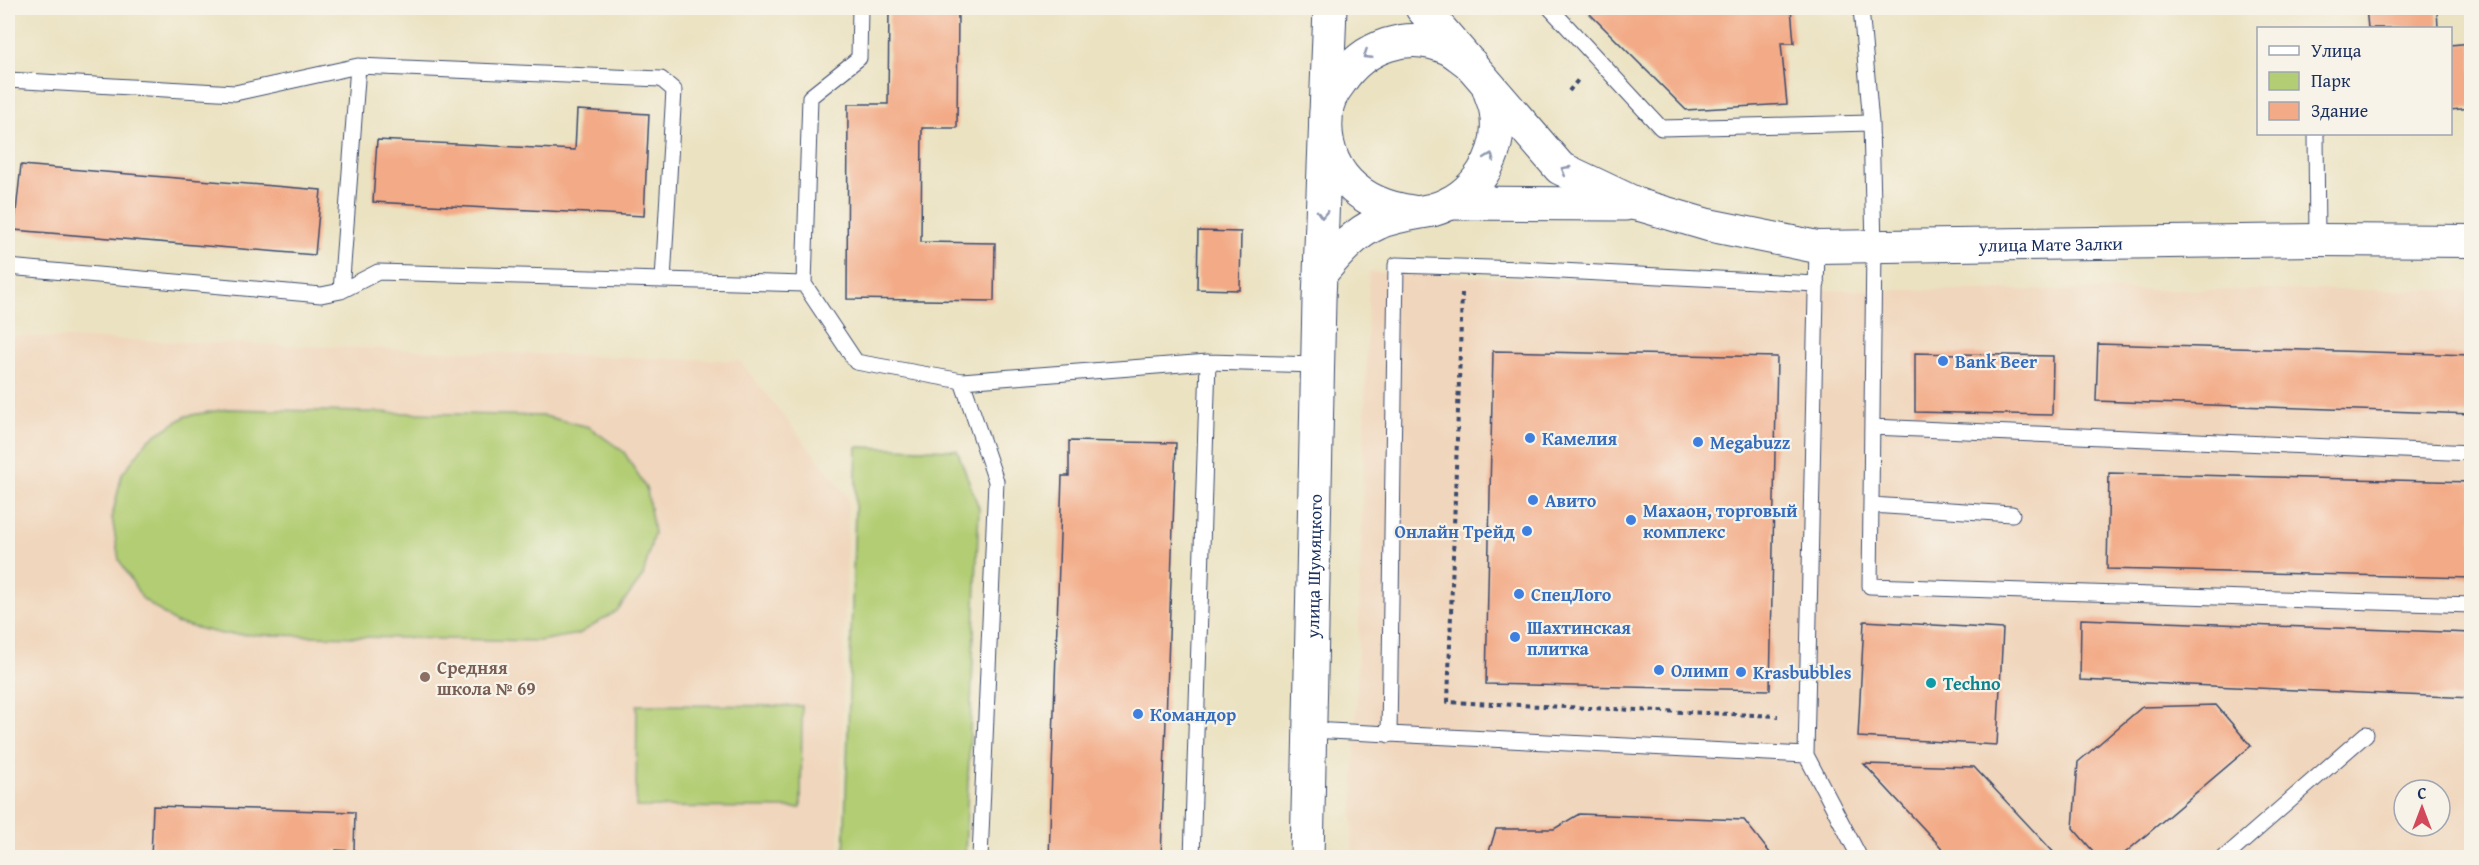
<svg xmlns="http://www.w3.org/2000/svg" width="2479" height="865" font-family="'Gentium Book Plus',serif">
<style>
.built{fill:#f0d6bc;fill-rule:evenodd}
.green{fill:#b2cd73;stroke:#667e68;stroke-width:1.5}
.building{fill:#f3ab87}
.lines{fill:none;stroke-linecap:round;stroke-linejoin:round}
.service-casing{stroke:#3a4a6d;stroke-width:17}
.minor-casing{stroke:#3a4a6d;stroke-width:34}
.tertiary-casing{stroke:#3a4a6d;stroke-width:35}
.path{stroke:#3a4a6d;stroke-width:4;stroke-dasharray:4.5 4.5;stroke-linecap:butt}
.service{stroke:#fff;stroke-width:15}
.minor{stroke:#fff;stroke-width:32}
.tertiary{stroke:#fff;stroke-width:33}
.oneway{stroke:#8d97ae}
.shop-dot{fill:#3f7fe0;stroke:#f7f3e8;stroke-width:2}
.education-dot{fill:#8d6e63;stroke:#f7f3e8;stroke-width:2}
.culture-dot{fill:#0f9aa8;stroke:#f7f3e8;stroke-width:2}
.labels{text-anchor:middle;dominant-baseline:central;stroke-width:4.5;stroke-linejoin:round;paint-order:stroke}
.street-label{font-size:18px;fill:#1b2f5e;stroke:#f7f3e8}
.shop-label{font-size:18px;font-weight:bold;fill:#366cbe;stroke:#f7f3e8;text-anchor:start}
.education-label{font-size:18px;font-weight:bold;fill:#785e54;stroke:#f7f3e8;text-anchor:start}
.culture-label{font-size:18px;font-weight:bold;fill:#0d838f;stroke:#f7f3e8;text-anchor:start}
</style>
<rect width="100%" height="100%" fill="#f7f3e8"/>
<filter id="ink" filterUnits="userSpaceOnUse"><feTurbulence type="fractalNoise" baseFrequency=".0167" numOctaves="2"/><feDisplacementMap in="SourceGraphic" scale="12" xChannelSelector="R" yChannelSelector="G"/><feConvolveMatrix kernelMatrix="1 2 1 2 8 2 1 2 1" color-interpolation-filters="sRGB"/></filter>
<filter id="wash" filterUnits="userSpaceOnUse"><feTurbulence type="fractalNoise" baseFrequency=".008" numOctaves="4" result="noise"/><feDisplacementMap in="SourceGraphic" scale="24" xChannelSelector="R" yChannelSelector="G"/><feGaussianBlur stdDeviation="1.35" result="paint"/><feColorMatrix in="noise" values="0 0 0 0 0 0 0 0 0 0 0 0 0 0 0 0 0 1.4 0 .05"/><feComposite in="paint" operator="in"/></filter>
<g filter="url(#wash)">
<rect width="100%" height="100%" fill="#ebe2c1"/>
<!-- built -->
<path class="built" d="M1369,272L1796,290H2471V857L1352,858ZM2404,790H2440V826H2404Z
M8,336L740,361L848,497L839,857L8,858Z"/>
<!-- green -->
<path class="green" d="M227,409L544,416L589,427L624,452L647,490L654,533L643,576L617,611L579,634L539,641L222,634L176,623L142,598L119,560L112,517L122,474L149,439L186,416Z
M857,447L957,450L979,508L965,857H844Z
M637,705L802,706L801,808L636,807Z"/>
<g id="blocks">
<!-- building -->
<path class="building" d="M889,8H958L957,128H922L921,242L995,243L994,301L847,299L848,104H888Z
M1584,8H1791L1794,43H1781L1787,104L1686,110Z
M2366,8H2437L2438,28H2368Z
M2472,43V108L2450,110V45Z
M577,110L649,114L644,216L373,202L377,140L575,150Z
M21,165L321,190L315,255L14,230Z
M1198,231L1241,232L1240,290L1197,289Z
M2098,344L2472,355V414L2096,401Z
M1493,351L1777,357L1770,690L1486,684Z
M1915,353L2053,356L2052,415L1915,412Z
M1069,441L1176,443L1161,858H1049L1062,476H1069Z
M2109,473L2472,482V578L2107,569Z
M2081,619L2472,633V698L2080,680Z
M1864,621L2003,629L1997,745L1858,737Z
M2216,705L2251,746L2119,858H2099L2073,828L2078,762L2142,707Z
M1864,764L1974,767L2059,858H1951Z
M153,806L355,812L354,851L336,850L335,858H151Z
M1579,814L1744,820L1774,858H1487L1496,829H1554Z"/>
</g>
</g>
<g filter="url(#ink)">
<use href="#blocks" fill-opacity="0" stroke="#3a4a6d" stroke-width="1.5"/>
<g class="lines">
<defs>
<path id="service" d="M860,8L859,58L810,97L804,284L856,362L962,381L1208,362L1318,365
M1550,8L1661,128L1871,123
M1861,8L1871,123L1874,247L1870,586L2472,605
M8,80L235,93L358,66L661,79L674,90L663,280
M2316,134L2317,240
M8,267L321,295L341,291L378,272L804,284
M341,291L358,66
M962,381L996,481L980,858
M1872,427L2472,453
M1871,505L2012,514
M1310,730L1806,755L1860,858
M1389,735L1396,265L1521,269L1817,284
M1806,755L1817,247
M1192,858L1208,362
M2224,858L2366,734"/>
<g id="minor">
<path id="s1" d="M1636,204L1708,225L1817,247L2317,240L2472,241"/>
</g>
<g id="tertiary">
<path d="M1422,8L1560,168L1636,204"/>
<path d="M1450,203L1625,204"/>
<path d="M1413,212C1360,205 1322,173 1326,115C1326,104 1333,91 1340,82C1363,46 1408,30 1448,48C1456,52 1463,59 1471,64"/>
<path d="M1320,274C1337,254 1353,234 1378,223C1395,215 1414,214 1432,210C1474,199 1504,155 1496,111C1495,104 1491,96 1489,89"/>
<path id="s2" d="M1307,858L1319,300L1330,8"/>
</g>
</defs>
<!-- service casing -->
<use href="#service" class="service-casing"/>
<!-- minor casing -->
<use href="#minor" class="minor-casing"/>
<!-- tertiary casing -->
<use href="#tertiary" class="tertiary-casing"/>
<!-- path -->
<path class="path" d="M1569,91L1578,80
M1462,293L1448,702L1778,716"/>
<!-- service -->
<use href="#service" class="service"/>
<!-- minor -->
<use href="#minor" class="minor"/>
<!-- tertiary -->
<use href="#tertiary" class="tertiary"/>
</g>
<!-- one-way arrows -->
<defs><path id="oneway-chevron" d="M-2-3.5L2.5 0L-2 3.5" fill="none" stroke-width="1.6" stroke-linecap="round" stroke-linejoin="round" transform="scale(1.5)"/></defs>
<g class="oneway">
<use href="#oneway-chevron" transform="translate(1367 55) rotate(147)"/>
<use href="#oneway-chevron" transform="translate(1490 157) rotate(-70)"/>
<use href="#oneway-chevron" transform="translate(1565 170) rotate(-149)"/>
<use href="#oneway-chevron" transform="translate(1322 214) rotate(92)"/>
</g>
</g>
<!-- markers -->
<g class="shop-dot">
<circle cx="1943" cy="361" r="6"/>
<circle cx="1530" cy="438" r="6"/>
<circle cx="1698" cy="442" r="6"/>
<circle cx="1533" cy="500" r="6"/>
<circle cx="1631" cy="520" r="6"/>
<circle cx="1527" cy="531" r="6"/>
<circle cx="1519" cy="594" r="6"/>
<circle cx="1515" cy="637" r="6"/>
<circle cx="1659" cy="670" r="6"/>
<circle cx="1741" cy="672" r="6"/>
<circle cx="1138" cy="714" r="6"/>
</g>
<circle class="education-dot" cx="425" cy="677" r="6"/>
<circle class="culture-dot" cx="1931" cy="683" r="6"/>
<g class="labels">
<!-- street labels -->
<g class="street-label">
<text stroke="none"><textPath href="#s1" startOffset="420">улица Мате Залки</textPath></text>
<text stroke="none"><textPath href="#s2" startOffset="292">улица Шумяцкого</textPath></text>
</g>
<!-- shop labels -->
<g class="shop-label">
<text x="1955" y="361">Bank Beer</text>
<text x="1542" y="438">Камелия</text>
<text x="1710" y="442">Megabuzz</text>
<text x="1545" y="500">Авито</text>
<text x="1643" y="510">Махаон, торговый<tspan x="1643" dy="21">комплекс</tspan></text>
<text x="1515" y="531" text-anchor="end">Онлайн Трейд</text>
<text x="1531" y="594">СпецЛого</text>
<text x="1527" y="627">Шахтинская<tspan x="1527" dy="21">плитка</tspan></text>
<text x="1671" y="670">Олимп</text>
<text x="1753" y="672">Krasbubbles</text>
<text x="1150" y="714">Командор</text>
</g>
<!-- education labels -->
<g class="education-label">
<text x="437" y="667">Средняя<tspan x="437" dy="21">школа № 69</tspan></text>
</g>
<!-- culture labels -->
<g class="culture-label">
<text x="1943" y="683">Techno</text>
</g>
</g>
<!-- margin -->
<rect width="2479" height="865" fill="none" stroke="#f7f3e8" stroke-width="30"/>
<!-- legend -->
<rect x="2257" y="27" width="195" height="108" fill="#f7f3e8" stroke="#9fa5b1" stroke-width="1.5"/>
<rect x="2269" y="46" width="30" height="9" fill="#ffffff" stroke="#9fa5b1" stroke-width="1.5"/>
<text x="2311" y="57" font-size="18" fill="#1b2f5e">Улица</text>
<rect x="2269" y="72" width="30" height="18" fill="#b2cd73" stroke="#9fa5b1" stroke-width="1.5"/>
<text x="2311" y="87" font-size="18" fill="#1b2f5e">Парк</text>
<rect x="2269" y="102" width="30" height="18" fill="#f3ab87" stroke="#9fa5b1" stroke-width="1.5"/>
<text x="2311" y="117" font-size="18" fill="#1b2f5e">Здание</text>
<!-- north arrow -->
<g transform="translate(2422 808)"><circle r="28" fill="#f7f3e8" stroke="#9fa5b1" stroke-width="1.5"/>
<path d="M0-4.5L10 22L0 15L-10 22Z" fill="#d1495b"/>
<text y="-9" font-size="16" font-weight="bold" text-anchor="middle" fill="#1b2f5e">С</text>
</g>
</svg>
